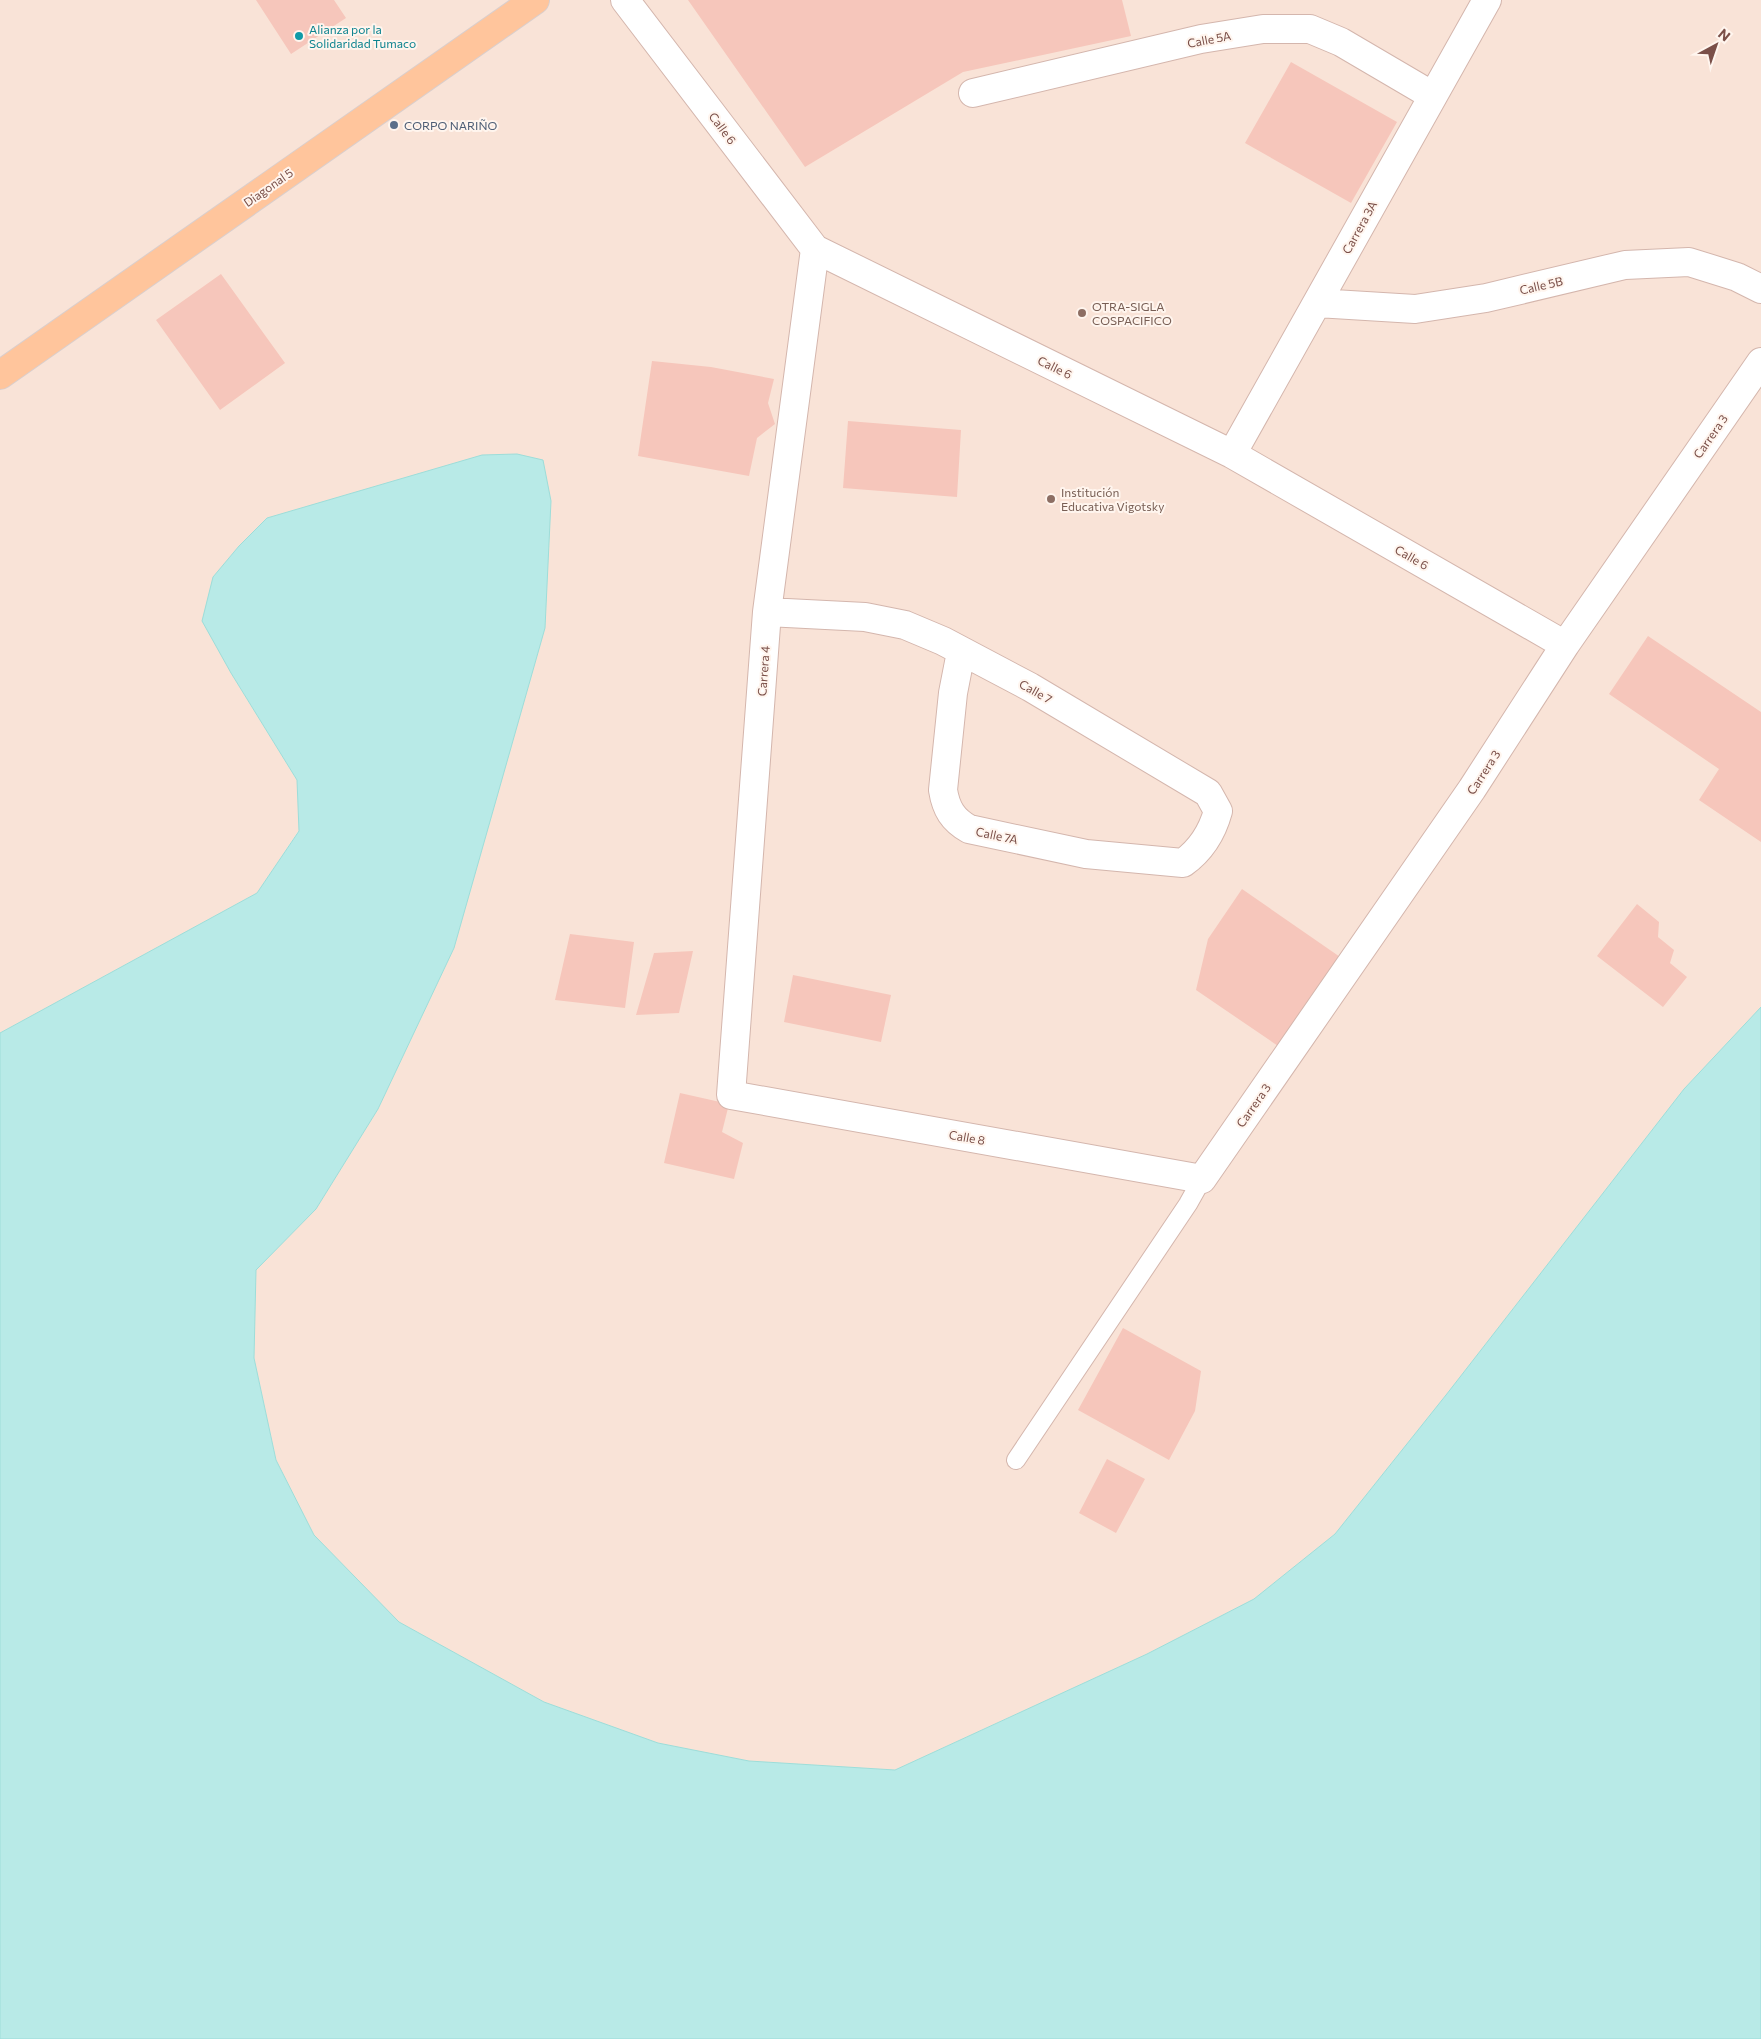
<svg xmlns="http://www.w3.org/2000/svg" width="1761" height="2039" font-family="Commissioner,sans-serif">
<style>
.residential{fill:#f9e3d7}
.water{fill:#b8eae7;stroke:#9dddd9}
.building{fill:#f6c6bb}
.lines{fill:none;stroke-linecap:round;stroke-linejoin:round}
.lane-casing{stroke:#d4b6ad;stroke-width:20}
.street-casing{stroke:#d4b6ad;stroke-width:30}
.primary-casing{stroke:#dacecc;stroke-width:30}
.lane{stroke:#fff;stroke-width:18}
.street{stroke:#fff;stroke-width:28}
.primary{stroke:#ffc59c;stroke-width:28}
.culture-dot{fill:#0f9aa8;stroke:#fff5ee;stroke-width:2}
.service-dot{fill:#5c6f8a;stroke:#fff5ee;stroke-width:2}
.education-dot{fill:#8d6e63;stroke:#fff5ee;stroke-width:2}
.labels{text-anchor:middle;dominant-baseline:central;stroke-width:4;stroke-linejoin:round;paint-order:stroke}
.culture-label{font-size:12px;fill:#0d838f;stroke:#fff5ee;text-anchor:start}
.street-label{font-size:12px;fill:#7a4f48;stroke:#fff5ee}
.service-label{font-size:12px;fill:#4e5e75;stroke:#fff5ee;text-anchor:start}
.education-label{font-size:12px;fill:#785e54;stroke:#fff5ee;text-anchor:start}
</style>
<rect width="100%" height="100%" fill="#fef0e6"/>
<!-- residential -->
<path class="residential" d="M0,0H1761V1007L1684,1089L1446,1395L1335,1534L1254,1599L1147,1654L895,1770L749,1761L658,1743L544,1702L399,1622L314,1535L276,1460L254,1358L256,1270L316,1209L378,1109L454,948L267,518L239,546L213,577L231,673L297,780L299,830L257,893L0,1033Z"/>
<!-- water -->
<path class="water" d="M517,454L543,460L551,501L545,628L454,948L378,1109L316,1209L256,1270L254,1358L276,1460L314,1535L399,1622L544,1702L658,1743L749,1761L895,1770L1147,1654L1254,1599L1335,1534L1446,1395L1684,1089L1761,1007V2039H0V1033L257,893L299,831L297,780L231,673L202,621L213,577L239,546L267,518L482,455Z"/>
<!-- building -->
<path class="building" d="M256,0H334L346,18L291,54Z
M688,0H1122L1131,36L963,72L805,167Z
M1291,62L1397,122L1351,203L1245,143Z
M221,274L285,363L220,410L156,320Z
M652,361L711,367L774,379L768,403L775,424L757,438L749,476L638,456Z
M848,421L961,430L957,497L843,488Z
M1648,636L1761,712V842L1699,800L1719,769L1609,694Z
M1242,889L1343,959L1281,1048L1196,990L1208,939Z
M1637,904L1659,922L1658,937L1674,950L1670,963L1687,977L1663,1007L1597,956Z
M570,934L634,942L625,1008L555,1000Z
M693,951L679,1013L636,1015L654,953Z
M793,975L891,995L881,1042L784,1022Z
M680,1093L729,1104L722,1132L743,1143L734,1179L664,1163Z
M1123,1328L1201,1371L1195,1411L1169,1460L1078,1410Z
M1107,1459L1145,1479L1116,1533L1079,1513Z"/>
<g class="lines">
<defs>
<path id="lane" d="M1016,1460L1188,1204L1202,1179"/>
<path id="street" d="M625,0L815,249L1232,454L1565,645
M973,93L1201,39L1263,29H1310L1341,42L1433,96
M815,249L767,612L731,1095L1202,1179L1472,789L1565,645L1761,362
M1317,303L1415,309L1486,298L1625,265L1689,262L1737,277L1761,289
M1232,454L1487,0
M767,612L865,617L905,625L943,641L1030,687L1208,793L1218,811C1212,833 1201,850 1183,863L1086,854L969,829C953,820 946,809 943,790L953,693L961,652"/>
<path id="primary" d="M0,375L535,0"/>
</defs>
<!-- lane casing -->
<use href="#lane" class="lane-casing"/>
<!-- street casing -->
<use href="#street" class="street-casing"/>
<!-- primary casing -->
<use href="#primary" class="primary-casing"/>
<!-- lane -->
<use href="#lane" class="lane"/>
<!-- street -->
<use href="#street" class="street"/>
<!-- primary -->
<use href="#primary" class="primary"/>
</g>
<!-- markers -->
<circle class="culture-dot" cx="299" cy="36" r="5"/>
<circle class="service-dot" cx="394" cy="125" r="5"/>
<g class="education-dot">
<circle cx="1082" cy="313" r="5"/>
<circle cx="1051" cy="499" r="5"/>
</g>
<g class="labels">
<!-- culture labels -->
<g class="culture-label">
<text x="309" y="29">Alianza por la<tspan x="309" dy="14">Solidaridad Tumaco</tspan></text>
</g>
<!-- street labels -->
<g class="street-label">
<text transform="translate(1209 39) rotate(-11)">Calle 5A</text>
<text transform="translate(723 128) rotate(53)">Calle 6</text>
<text transform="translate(268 187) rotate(-35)">Diagonal 5</text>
<text transform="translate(1359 227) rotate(-61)">Carrera 3A</text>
<text transform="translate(1541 285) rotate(-13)">Calle 5B</text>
<text transform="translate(1055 367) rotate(26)">Calle 6</text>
<text transform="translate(1710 436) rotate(-55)">Carrera 3</text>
<text transform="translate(1412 557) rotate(30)">Calle 6</text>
<text transform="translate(763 671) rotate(-86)">Carrera 4</text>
<text transform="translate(1036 691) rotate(29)">Calle 7</text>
<text transform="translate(1483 772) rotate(-57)">Carrera 3</text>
<text transform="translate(997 835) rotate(12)">Calle 7A</text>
<text transform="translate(1253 1105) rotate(-55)">Carrera 3</text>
<text transform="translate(967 1137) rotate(10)">Calle 8</text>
</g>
<!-- service labels -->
<g class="service-label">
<text x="404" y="125">CORPO NARIÑO</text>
</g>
<!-- education labels -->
<g class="education-label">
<text x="1092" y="306">OTRA-SIGLA<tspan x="1092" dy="14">COSPACIFICO</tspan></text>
<text x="1061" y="492">Institución<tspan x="1061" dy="14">Educativa Vigotsky</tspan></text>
</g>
</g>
<!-- north arrow -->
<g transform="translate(1716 45) rotate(40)" stroke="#fff5ee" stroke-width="4" paint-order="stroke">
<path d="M0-4L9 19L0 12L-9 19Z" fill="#7a4f48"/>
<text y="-8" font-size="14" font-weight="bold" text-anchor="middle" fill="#7a4f48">N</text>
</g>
</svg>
